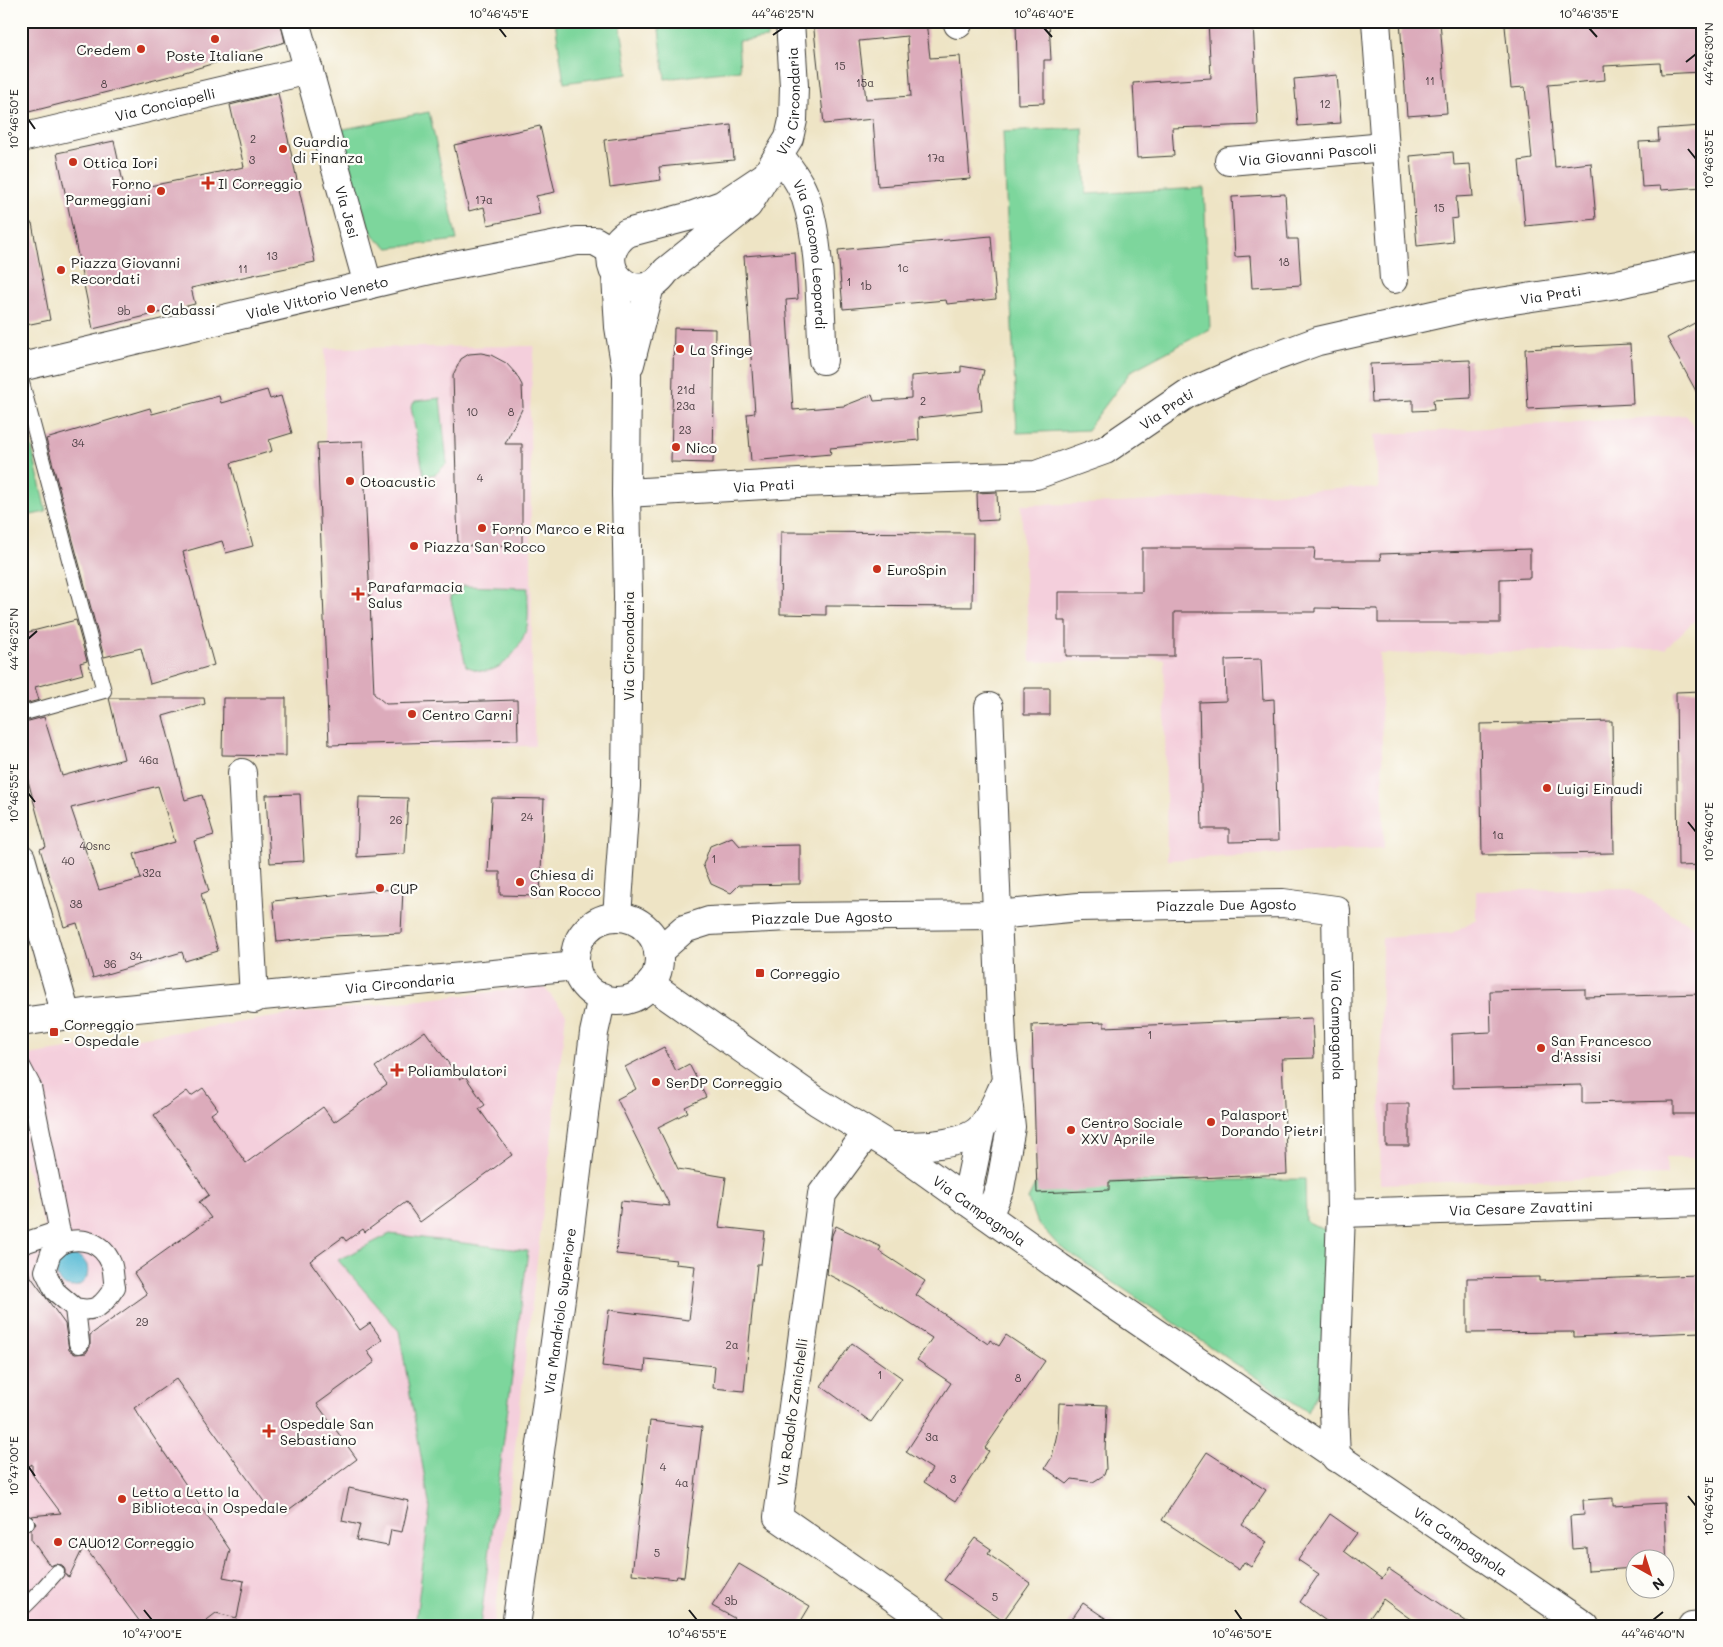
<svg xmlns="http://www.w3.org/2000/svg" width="1723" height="1647" font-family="Mali,sans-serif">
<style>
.built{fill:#f4cfdc}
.green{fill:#7dd69c;stroke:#4c795c}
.water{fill:#58bbd6;stroke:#3a6c79}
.building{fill:#dcabbb;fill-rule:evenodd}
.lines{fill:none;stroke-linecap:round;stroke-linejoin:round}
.service-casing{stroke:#3c3a35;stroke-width:16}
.pedestrian-casing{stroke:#3c3a35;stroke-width:22}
.minor-casing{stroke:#3c3a35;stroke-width:30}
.tertiary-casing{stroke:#3c3a35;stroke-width:30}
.secondary-casing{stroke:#3c3a35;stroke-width:30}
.service{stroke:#fff;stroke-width:14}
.pedestrian{stroke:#fff;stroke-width:20}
.minor{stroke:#fff;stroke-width:28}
.tertiary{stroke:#fff;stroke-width:28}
.secondary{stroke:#fff;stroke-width:28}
.ticks{fill:none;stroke:#1c1c1c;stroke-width:2}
.poi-dot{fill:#c8321e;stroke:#fdfcf7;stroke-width:2}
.labels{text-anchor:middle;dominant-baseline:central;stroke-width:4.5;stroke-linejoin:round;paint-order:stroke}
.number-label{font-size:11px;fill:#4c4044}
.poi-label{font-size:14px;fill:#1c1c1c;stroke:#fdfcf7;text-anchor:start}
.street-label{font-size:14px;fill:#1c1c1c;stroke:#fdfcf7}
.neatline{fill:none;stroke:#1c1c1c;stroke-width:2}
.ticks-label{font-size:12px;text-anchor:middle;fill:#1c1c1c}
</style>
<rect width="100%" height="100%" fill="#fdfcf7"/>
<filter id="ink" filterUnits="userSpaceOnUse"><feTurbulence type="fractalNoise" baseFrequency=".02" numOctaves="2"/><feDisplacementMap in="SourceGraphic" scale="10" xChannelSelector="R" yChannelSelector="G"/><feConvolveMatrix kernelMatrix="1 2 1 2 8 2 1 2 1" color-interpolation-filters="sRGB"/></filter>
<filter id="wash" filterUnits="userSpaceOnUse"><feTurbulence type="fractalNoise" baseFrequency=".0096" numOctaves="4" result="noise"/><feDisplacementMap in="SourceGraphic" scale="20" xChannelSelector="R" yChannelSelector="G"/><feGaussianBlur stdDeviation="1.12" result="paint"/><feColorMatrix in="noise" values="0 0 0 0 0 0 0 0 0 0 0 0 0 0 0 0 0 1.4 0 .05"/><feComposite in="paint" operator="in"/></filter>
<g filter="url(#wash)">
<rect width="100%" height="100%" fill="#eee4c5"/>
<!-- built -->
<path class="built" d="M534,346L530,411L532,676L535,746L326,748L325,348Z
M1687,415L1702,444V613L1665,649L1380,654L1384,848L1167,860L1164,659L1030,662L1021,505L1120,503L1354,488L1379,489L1374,435Z
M1630,888L1702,932V1158H1666L1667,1175L1380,1184L1382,938L1452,933L1476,919V891Z
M543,986L566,1014L494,1626H21V1237L45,1229L21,1147V1056L294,1014Z"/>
<!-- green -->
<path class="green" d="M555,21H620L628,74L564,83Z
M658,21H766L767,38L738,41L740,70L665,79Z
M429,112L457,240L389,248L376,239L369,228L339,130Z
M1083,128L1086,194L1204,188L1210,329L1131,371L1087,430L1017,433L1003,132Z
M21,398L46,512L21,517Z
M440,398L447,463L436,474L424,476L411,407L415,401Z
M463,586L528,588C527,601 530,618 526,630C520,648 504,671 484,671C478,671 471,668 466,666L450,596L457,594Z
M1305,1179L1306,1221L1329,1232L1323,1381L1308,1412L1059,1246L1036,1221L1028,1199L1036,1183Z
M390,1234L528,1251L480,1626H415L430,1508L399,1331L338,1260Z"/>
<!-- water -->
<path class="water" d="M56 1271a16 16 0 1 1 32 0a16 16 0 1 1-32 0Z"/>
<g id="blocks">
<!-- building -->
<path class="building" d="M21,21H280L285,42L178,74L21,114Z
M813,21H926L930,58L960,56L970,179L878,186L873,119L824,124ZM907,36L911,96L866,99L859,41Z
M1016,21H1049L1051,60H1044V103L1018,104Z
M1208,21H1253L1258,125L1172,128L1174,156L1137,158L1133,83L1211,78Z
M1400,21H1440L1447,113L1407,116Z
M1562,21H1702V72L1661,74L1660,63L1604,66L1605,80L1548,85L1555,167L1591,163L1596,219L1525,226L1519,161L1532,159L1525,87L1511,88L1505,26Z
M1337,75L1341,123L1298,126L1294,79Z
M278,93L315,262L191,288L195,304L93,329L57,153L114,141L125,191L244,167L230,105Z
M731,125L734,160L659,167L661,180L610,187L604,140Z
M540,126L555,192L536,196L540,214L488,225L484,207L469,211L454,145Z
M1702,126V187L1661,190L1660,186L1642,187L1639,142L1659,141L1658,129Z
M1453,152L1454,165L1470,164L1473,196L1456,197L1458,218L1451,219L1453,242L1417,246L1410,156Z
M1285,194L1288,239H1298L1301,285L1252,288L1250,256L1235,257L1232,197Z
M32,223L50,320L21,326V224Z
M991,236L996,299L947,304L946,300L843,309L838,250Z
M795,252L798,299L786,300L793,410L844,406L872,395L874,401L911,398V376L961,372V366L984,370L980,388L982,411L918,418L919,440L830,448L831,454L751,461L747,414L755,413L744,256Z
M1702,319V402L1667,338Z
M674,328L715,329L713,463L671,462Z
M1630,344L1633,404L1528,409L1525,349Z
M481,353L491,355L506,363L516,374L522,385L523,407L505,444H522V545L458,546L453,375L461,359L469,354Z
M1470,360L1471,398L1433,400L1434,410L1413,411V400L1372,402L1370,364Z
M267,390L270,399L281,396L292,433L269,440L272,451L231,463L253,546L226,553L222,541L183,552L214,665L150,684L141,648L104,657L46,439L150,408L152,414L219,396L221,403Z
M363,441L374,694L386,704L517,700L518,740L329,745L317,443Z
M997,492L998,520L978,521L977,493Z
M781,532L973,533L972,607L826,606V615L780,614Z
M1142,548H1315L1314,560H1381L1380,554L1530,549V578L1500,579V623H1378V609L1315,608V612H1174V656H1066V621H1058V592H1142Z
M76,620L87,661L80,663L83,674L35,687L39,700L21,705V634Z
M1261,659L1263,700L1274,699L1278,841L1229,842V829H1202L1199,702L1226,701L1225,660Z
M1024,688H1050V715H1024Z
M1702,691V865L1678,866L1676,692Z
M109,698H204L205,704L163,716L185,800L202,795L214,835L194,841L209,891L201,894L218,951L185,961L182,952L93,978L77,923L64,927L40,849L46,847L21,755V723L44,717L62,776L124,759ZM158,786L175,842L134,854L141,879L99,890L71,808Z
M223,698H286V756L222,755Z
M1612,721L1614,853L1482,855L1480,724Z
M300,794L304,861L270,863L266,795Z
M359,797L408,798L405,854L357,857Z
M492,798L544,799L540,896L500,895V872H488Z
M732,837L740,846L800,845V884L739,885L731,893L711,884L703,865L710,846Z
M403,888L401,933L333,936L277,942L273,901Z
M1585,989V997L1702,994V1114H1674V1101L1582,1103V1085L1453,1088L1452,1034L1491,1032L1490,991Z
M1312,1018L1314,1058L1282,1059L1287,1174L1109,1182V1190L1037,1193L1032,1025L1104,1022V1027Z
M425,1031L460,1079L465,1076L485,1105L479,1109L512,1155L420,1222L406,1202L365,1232L363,1229L346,1241L343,1237L310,1261L360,1330L370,1323L382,1340L367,1351L375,1362L317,1404L357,1459L283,1514L276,1505L270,1510L176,1379L134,1408L230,1550L223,1577L244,1581L237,1618L216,1613L199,1626H143L84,1546L69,1577L65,1575V1570L62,1565L55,1564L50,1566L31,1539V1530L36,1524L31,1516L61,1513L32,1474V1464L21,1472V1263L65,1324L69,1350L75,1354L86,1353L90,1347V1335L147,1294L134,1273L211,1218L199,1202L209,1195L154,1115L187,1091L191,1096L203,1088L218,1109L211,1114L246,1163L323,1107L334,1122L387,1084L375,1067Z
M664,1047L676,1071L689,1064L706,1097L685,1107L688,1112L658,1127L678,1169L726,1177L719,1227L765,1232L761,1264H757L744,1391L713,1388L715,1366L646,1359L645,1371L602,1366L609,1310L689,1320L695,1266L675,1264L676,1260L616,1254L621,1201L670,1206L617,1099L636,1089L625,1067Z
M1386,1104H1409V1146H1386Z
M836,1226L881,1247L879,1251L925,1281L916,1295L988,1344L990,1340L999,1346L1006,1335L1045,1361L985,1448L989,1451L955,1502L924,1482L932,1469L906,1452L951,1383L917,1360L932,1338L855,1288L827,1274L832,1235Z
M1698,1275L1701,1332L1574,1337V1332L1467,1333V1278L1539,1277V1281Z
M852,1343L902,1378L871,1422L821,1386Z
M1059,1403L1107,1405L1105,1451L1106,1469L1104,1475L1093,1482L1072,1479L1067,1484L1045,1468L1052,1457L1058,1429Z
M650,1421L702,1427L684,1577L677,1576L676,1579L632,1574Z
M1207,1452L1266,1490L1242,1525L1267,1542L1251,1567L1244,1562L1239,1570L1162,1520Z
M349,1488L409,1501L402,1532L391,1530L388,1546L356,1540L360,1525L342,1521Z
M1613,1498V1506L1664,1503L1667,1567H1666V1560H1636V1568L1588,1571L1587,1548L1572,1549L1570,1516L1584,1515L1583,1500Z
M1330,1514L1357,1533L1344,1551L1382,1579L1389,1569L1473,1626H1420L1383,1599L1364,1626H1333L1300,1602L1319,1574L1298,1560Z
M975,1538L991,1549L988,1554L1030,1583L1003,1621L944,1580Z
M739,1564L810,1606L798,1626H729L734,1618L712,1606Z
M1083,1603L1117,1626H1067Z"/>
</g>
</g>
<g filter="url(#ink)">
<use href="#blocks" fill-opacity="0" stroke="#3c3a35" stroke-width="1"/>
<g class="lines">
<defs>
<path id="service" d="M21,379L104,691L21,714
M21,1525L27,1523
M21,1610C35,1598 45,1585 57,1572"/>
<path id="pedestrian" d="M21,1068L31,1087L62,1243L51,1253L45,1271L55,1291L75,1308L79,1343
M62,1243C82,1236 102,1242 111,1263C114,1270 113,1280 115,1287C103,1305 97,1313 75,1308
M21,1244L60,1231"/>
<g id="minor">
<path id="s1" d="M295,21L368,285"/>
<path d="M957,21L958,24"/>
<path d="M1376,21L1394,279"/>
<path id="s2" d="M21,138L309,70"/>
<path id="s3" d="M780,156C790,169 801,183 806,199C821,244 820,312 823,360"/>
<path id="s4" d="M1229,161L1385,147"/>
<path id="s5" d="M626,493L799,483L1036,475L1105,450L1187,394L1253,365L1318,341L1473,306L1618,284L1702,265"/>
<path d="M242,773L254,999"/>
<path d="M21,858L66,1015"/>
<path id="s6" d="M658,952L684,929L709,921L789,917L997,915L1079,907L1283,903L1336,910L1341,1213L1334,1410L1336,1458"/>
<path d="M867,1133L822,1194L778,1517L934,1626"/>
<path d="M890,1146C914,1146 963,1147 981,1128C990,1118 999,1095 1005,1083"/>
<path d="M966,1201L981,1129"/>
<path id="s7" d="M1341,1213L1702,1202"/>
<path d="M988,1216L1000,1188L1011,1127L1002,1042L989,707"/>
<path d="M1692,1626L1702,1625"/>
</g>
<g id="tertiary">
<path id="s8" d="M21,367L439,268L577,241H595L612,251"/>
<path id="s9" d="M21,1022L84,1013L576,966"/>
<path id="s10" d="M516,1626L565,1269L594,1033L602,997"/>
</g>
<g id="secondary">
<path id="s11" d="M767,175L722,205L691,216L627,233C585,263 637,314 666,271L748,205L789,138L793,120L794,86L790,21"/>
<path d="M616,276L619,327L627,375L626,493L628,597L626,786L617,917"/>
<path d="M630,364L650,286"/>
<circle cx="617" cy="959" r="42"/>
<path id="s12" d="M650,984L818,1102L890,1146L1059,1267L1585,1626"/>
</g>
</defs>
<!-- service casing -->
<use href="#service" class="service-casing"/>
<!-- pedestrian casing -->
<use href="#pedestrian" class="pedestrian-casing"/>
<!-- minor casing -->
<use href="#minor" class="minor-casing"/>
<!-- tertiary casing -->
<use href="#tertiary" class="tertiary-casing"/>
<!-- secondary casing -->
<use href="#secondary" class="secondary-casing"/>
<!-- service -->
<use href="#service" class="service"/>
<!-- pedestrian -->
<use href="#pedestrian" class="pedestrian"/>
<!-- minor -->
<use href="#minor" class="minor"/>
<!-- tertiary -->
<use href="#tertiary" class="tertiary"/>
<!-- secondary -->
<use href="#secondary" class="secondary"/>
</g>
</g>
<!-- ticks -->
<path class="ticks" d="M499,28L506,37M1044,28L1052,37M1589,28L1597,37M773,35L783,28M1686,62L1696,54M28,119L35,129M1688,149L1696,159M28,639L37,631M28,793L35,802M1688,822L1696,832M28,1466L35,1476M1688,1496L1696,1506M144,1610L152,1620M689,1610L697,1620M1235,1610L1242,1620M1653,1620L1663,1612"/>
<!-- markers -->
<g class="poi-dot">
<circle cx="215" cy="39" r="5"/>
<circle cx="141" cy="49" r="5"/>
<circle cx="283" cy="149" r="5"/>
<circle cx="73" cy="162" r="5"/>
<path d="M205.5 175.5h5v5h5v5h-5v5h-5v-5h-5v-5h5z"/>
<circle cx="161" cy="191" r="5"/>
<circle cx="61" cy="270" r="5"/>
<circle cx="151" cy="309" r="5"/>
<circle cx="680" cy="349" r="5"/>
<circle cx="676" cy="447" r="5"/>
<circle cx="350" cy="481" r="5"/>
<circle cx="482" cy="528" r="5"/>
<circle cx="414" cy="546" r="5"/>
<circle cx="877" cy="569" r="5"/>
<path d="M355.5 586.5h5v5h5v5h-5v5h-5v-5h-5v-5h5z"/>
<circle cx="412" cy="714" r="5"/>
<circle cx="1547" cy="788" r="5"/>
<circle cx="520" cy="882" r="5"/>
<circle cx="380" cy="888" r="5"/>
<rect x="755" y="968" width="10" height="10" rx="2.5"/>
<rect x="49" y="1027" width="10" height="10" rx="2.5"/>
<circle cx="1541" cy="1048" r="5"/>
<path d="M394.5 1062.5h5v5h5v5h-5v5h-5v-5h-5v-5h5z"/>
<circle cx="656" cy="1082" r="5"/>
<circle cx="1211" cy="1122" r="5"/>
<circle cx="1071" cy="1130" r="5"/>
<path d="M266.5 1423.5h5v5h5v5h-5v5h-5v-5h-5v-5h5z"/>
<circle cx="122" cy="1499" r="5"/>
<circle cx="58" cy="1542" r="5"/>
</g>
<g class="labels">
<!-- number labels -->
<g class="number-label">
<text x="840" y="65">15</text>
<text x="1430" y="80">11</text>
<text x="865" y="82">15a</text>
<text x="104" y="83">8</text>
<text x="1325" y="103">12</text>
<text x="253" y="138">2</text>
<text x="936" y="157">17a</text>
<text x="252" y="159">3</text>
<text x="484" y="199">17a</text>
<text x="1439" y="207">15</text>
<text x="272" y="255">13</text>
<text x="1284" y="261">18</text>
<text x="903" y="267">1c</text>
<text x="243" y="268">11</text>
<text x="849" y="281">1</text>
<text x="866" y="285">1b</text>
<text x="124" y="310">9b</text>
<text x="686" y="389">21d</text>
<text x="923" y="400">2</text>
<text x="686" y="405">23a</text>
<text x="472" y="411">10</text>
<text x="511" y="411">8</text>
<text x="685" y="429">23</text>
<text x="78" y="442">34</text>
<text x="480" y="477">4</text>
<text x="149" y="759">46a</text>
<text x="527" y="816">24</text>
<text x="396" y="819">26</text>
<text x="1498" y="834">1a</text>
<text x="95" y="845">40snc</text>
<text x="714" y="858">1</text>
<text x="68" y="860">40</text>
<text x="152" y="872">32a</text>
<text x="76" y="903">38</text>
<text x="136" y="955">34</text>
<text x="110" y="963">36</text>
<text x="1150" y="1034">1</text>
<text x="142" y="1321">29</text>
<text x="732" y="1344">2a</text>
<text x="880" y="1374">1</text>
<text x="1018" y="1377">8</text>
<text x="932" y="1436">3a</text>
<text x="663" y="1466">4</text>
<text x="953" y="1478">3</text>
<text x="682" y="1482">4a</text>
<text x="657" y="1552">5</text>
<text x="995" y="1596">5</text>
<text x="731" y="1600">3b</text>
</g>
<!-- poi labels -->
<g class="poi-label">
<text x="131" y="49" text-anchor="end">Credem</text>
<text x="215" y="55" text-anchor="middle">Poste Italiane</text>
<text x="293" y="141">Guardia<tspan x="293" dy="16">di Finanza</tspan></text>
<text x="83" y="162">Ottica Iori</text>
<text x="151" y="183" text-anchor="end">Forno<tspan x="151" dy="16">Parmeggiani</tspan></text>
<text x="218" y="183">Il Correggio</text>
<text x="71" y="262">Piazza Giovanni<tspan x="71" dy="16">Recordati</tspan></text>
<text x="161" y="309">Cabassi</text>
<text x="690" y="349">La Sfinge</text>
<text x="686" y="447">Nico</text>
<text x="360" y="481">Otoacustic</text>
<text x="492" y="528">Forno Marco e Rita</text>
<text x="424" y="546">Piazza San Rocco</text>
<text x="887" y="569">EuroSpin</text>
<text x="368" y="586">Parafarmacia<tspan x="368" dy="16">Salus</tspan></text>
<text x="422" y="714">Centro Carni</text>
<text x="1557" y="788">Luigi Einaudi</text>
<text x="530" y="874">Chiesa di<tspan x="530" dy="16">San Rocco</tspan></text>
<text x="390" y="888">CUP</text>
<text x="770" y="973">Correggio</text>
<text x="64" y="1024">Correggio<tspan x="64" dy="16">- Ospedale</tspan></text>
<text x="1551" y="1040">San Francesco<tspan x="1551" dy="16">d'Assisi</tspan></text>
<text x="408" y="1070">Poliambulatori</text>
<text x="666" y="1082">SerDP Correggio</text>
<text x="1221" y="1114">Palasport<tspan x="1221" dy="16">Dorando Pietri</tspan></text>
<text x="1081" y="1122">Centro Sociale<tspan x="1081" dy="16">XXV Aprile</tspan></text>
<text x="280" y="1423">Ospedale San<tspan x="280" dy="16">Sebastiano</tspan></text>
<text x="132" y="1491">Letto a Letto la<tspan x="132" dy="16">Biblioteca in Ospedale</tspan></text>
<text x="68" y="1542">CAU012 Correggio</text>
</g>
<!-- street labels -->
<g class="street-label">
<text stroke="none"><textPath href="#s11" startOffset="482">Via Circondaria</textPath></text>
<text stroke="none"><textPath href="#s2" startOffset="148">Via Conciapelli</textPath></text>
<text stroke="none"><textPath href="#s4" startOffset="79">Via Giovanni Pascoli</textPath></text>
<text stroke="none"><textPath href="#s1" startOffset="198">Via Jesi</textPath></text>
<text stroke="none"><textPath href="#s3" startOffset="106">Via Giacomo Leopardi</textPath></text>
<text stroke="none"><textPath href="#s5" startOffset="962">Via Prati</textPath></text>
<text stroke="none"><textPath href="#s8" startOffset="304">Viale Vittorio Veneto</textPath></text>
<text stroke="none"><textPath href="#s5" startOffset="558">Via Prati</textPath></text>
<text stroke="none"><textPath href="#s5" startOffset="138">Via Prati</textPath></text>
<text transform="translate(628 646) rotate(-90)">Via Circondaria</text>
<text stroke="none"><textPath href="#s6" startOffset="579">Piazzale Due Agosto</textPath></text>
<text stroke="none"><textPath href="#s6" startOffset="174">Piazzale Due Agosto</textPath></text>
<text stroke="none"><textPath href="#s9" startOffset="381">Via Circondaria</textPath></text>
<text stroke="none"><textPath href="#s6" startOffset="804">Via Campagnola</textPath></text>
<text stroke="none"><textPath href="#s7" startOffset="180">Via Cesare Zavattini</textPath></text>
<text stroke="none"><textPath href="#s12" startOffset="400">Via Campagnola</textPath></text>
<text stroke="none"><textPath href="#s10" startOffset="318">Via Mandriolo Superiore</textPath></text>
<text transform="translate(792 1412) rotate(-82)">Via Rodolfo Zanichelli</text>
<text stroke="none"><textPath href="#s12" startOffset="984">Via Campagnola</textPath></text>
</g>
</g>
<!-- margin -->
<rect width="1723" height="1647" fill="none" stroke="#fdfcf7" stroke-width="55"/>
<!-- north arrow -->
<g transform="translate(1650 1574) rotate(141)"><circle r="24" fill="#fdfcf7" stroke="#a3a29f"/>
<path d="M0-4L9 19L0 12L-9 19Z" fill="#c8321e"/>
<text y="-8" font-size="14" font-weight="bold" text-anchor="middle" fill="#1c1c1c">N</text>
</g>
<rect x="28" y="28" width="1668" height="1592" class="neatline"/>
<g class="ticks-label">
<text x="499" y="18">10°46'45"E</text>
<text x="783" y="18">44°46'25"N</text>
<text x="1044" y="18">10°46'40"E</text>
<text x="1589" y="18">10°46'35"E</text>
<text transform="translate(1709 54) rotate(-90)" y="4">44°46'30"N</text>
<text transform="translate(14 119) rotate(-90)" y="4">10°46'50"E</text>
<text transform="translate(1709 159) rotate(-90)" y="4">10°46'35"E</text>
<text transform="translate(14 639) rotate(-90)" y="4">44°46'25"N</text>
<text transform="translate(14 793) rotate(-90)" y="4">10°46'55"E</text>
<text transform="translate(1709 832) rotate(-90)" y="4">10°46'40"E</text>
<text transform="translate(14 1466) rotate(-90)" y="4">10°47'00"E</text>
<text transform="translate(1709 1506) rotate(-90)" y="4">10°46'45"E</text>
<text x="152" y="1638">10°47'00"E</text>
<text x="697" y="1638">10°46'55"E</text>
<text x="1242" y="1638">10°46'50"E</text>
<text x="1653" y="1638">44°46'40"N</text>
</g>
</svg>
